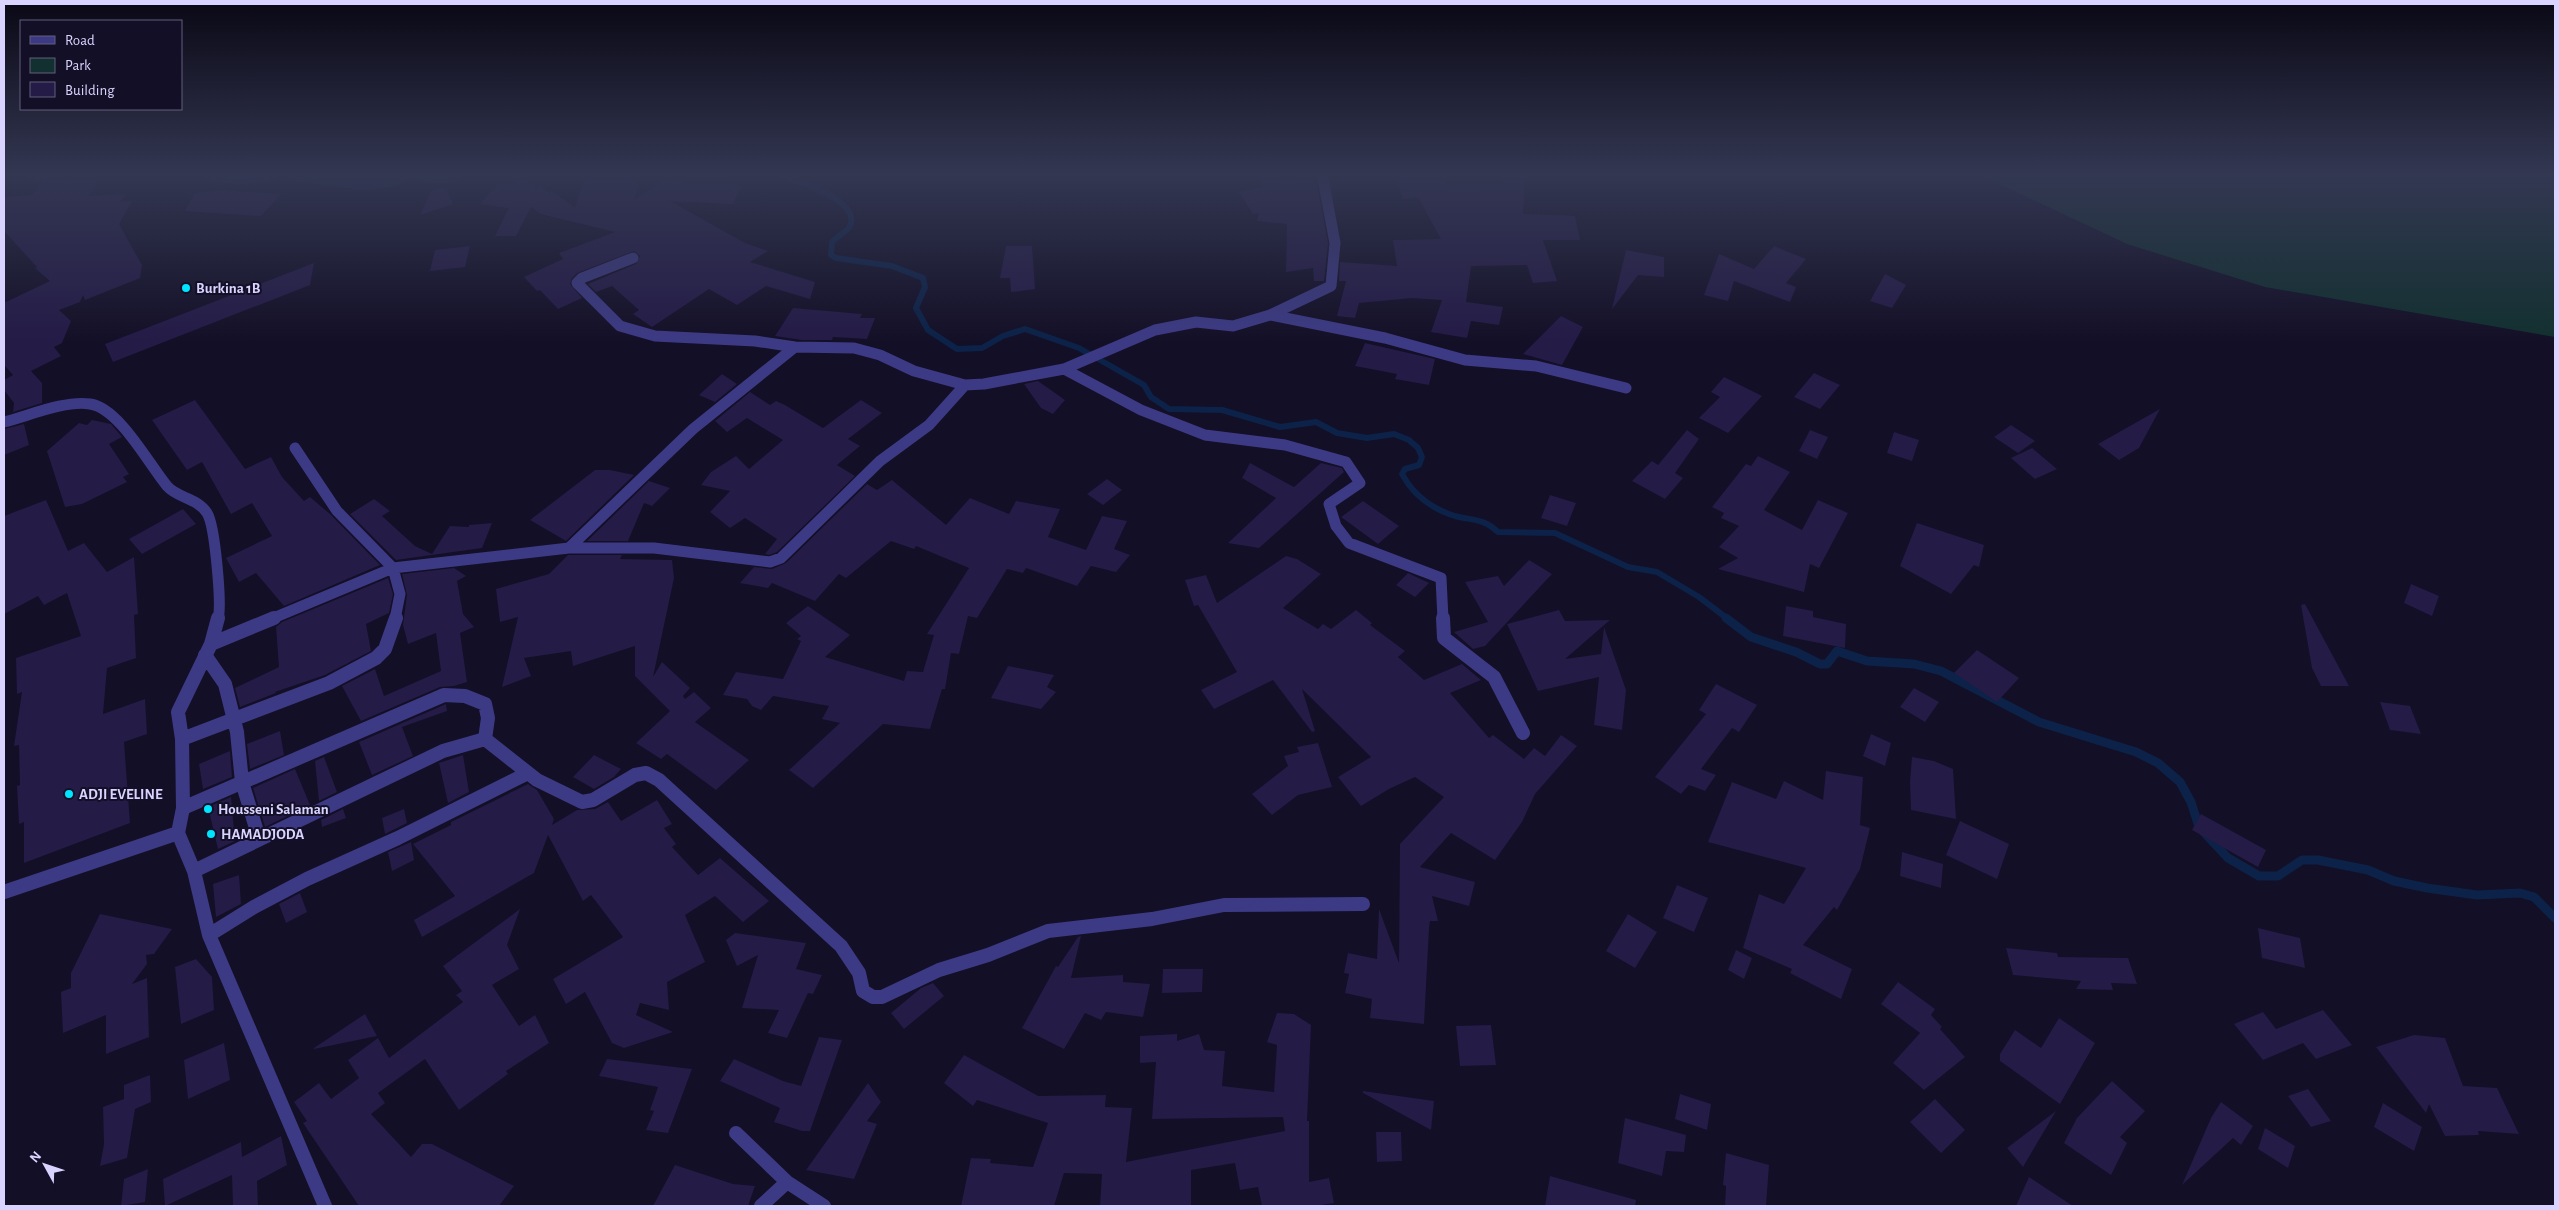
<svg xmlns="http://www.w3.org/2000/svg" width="2559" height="1210" font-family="'Alegreya Sans',sans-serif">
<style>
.green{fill:#12302f}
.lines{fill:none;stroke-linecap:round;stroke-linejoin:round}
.stream-far1{stroke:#0c2248;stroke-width:6}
.stream{stroke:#0c2248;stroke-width:9}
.river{fill:#0c2248;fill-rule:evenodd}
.building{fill:#241b47}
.minor-far1{stroke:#3d3a85;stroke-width:11}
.minor{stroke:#3d3a85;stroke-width:14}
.poi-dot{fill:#00e5ff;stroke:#130f26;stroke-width:2}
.labels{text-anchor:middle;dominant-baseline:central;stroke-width:4;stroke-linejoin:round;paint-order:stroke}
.poi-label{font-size:15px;font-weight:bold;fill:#d9d4ff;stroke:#130f26;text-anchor:start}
</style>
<rect width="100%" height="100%" fill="#130f26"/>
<!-- green -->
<path class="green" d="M1976,173H2555V337L2265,287L2127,244Z"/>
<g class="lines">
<!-- stream-far1 -->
<path class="stream-far1" d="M776,173C794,180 862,200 850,226C847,232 837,236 832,242L831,255L836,258L892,266L923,278L925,287L916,308L928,330L957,349L982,348L1003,336L1025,329L1079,348L1144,385L1151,397L1169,409L1222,410L1280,427L1316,422L1337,433L1367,438L1394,434L1409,440L1418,448L1422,457L1419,465L1405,469L1402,474C1414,496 1432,509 1455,516C1474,521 1483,518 1498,532L1555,533L1628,567L1657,572L1699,597L1728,619"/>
<!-- stream -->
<path class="stream" d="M1726,618L1751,637L1796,652L1820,664H1827L1837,651L1867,661L1914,664L1941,671L2039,722L2136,752L2158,763L2180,782L2191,802L2199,827L2228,858L2259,876H2278L2302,860H2318L2368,870L2394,881L2427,888L2477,895L2520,893L2534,897L2555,918"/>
<!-- river -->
<path class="river" d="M21,173H69L64,180L52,183L26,180Z
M202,173H278L273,180C252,185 228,185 207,180Z
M284,173H467L462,180L450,183H427L414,178L390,187L365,190L289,180Z"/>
</g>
<!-- building -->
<path class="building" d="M508,173H518L536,188L541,186L549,193L552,191L575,208L584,179L611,177L612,173H641L634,200L670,176L684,183H724L742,186L733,204L670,201L745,243L768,251L750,262L815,282L810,299L766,286L737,305L709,289L652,327L633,314L639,310L612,286L596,292L588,284L636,264L640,256L634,251L577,273L572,278L570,284L582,298L558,309L540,290L537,291L524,277L563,259L559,253L615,232L541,214L531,207L516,236H495L509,208L480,204L498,183L516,185Z
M1255,173H1277L1282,181L1310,175L1318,190L1328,243L1324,281H1314L1313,268L1286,272L1287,224L1257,221L1259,213L1253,214L1239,192L1263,187Z
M1394,173H1449L1445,185L1503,184L1504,173H1525L1523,214L1575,216L1580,240H1543L1557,281L1533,283L1527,265L1471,266L1466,302L1503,307L1499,325L1471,321L1467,338L1431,332L1442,300L1412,298L1359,303L1355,318L1337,316L1346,281H1339L1340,262L1397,266L1393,240L1441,239L1418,197L1403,199Z
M100,177L88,196L126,194L120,202L132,201L119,224L142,265L140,278L85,300L83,295L80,302L59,310L71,321L62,343L54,347L61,356L31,371L42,383V403L13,412L14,403L4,390V380L13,375L4,365V303L50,281L35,268L37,267L4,231V197L32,195L44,180Z
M444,186L453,204L420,215L431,191Z
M226,190L234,191L281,194L261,216L185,211L195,193Z
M470,246L465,267L430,271L435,250Z
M1006,246H1032L1035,289L1011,292L1010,278H1000Z
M1774,246L1806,259L1786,283L1796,287L1790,302L1734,281L1728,301L1704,295L1719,254L1754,269Z
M1626,250L1664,257V277L1638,275L1612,309Z
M314,263L310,285L113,362L105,344Z
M1885,274L1906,285L1892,308L1870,301Z
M793,308L862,314L860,318H875L867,339L833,337L832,340H802L775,336Z
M1561,316L1583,327L1562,365L1523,354Z
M1365,343L1435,359L1429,385L1395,379L1397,374L1355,366Z
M1814,373L1840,385L1820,409L1794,397Z
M722,374L737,384L715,402L699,395Z
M1724,377L1762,396L1728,433L1699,418L1720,397L1711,392Z
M1038,381L1065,400L1053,414L1041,408L1024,384Z
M750,392L770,405L776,401L785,405L823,428L861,400L882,413L848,439L860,446L837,465L855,476L777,552L769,555L765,554L777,539L745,518L730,528L710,512L730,491L701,485L711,472L736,456L749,469L783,440L747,418L727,432L715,421Z
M195,400L245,469L271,457L282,477L304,501L310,497L330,514L380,565L284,606L256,573L239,582L226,558L272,536L252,503L231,514L202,462L187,470L152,420Z
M2160,409L2139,448L2119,460L2098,444Z
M92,420L111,424L122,437L109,444L129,474L123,477L127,482L82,504L65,507L47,451L79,423L87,425Z
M24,424L29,445L4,455V429Z
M2011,425L2035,441L2018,453L1994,437Z
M1687,430L1699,439L1675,473L1683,478L1665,499L1632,481L1652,461L1658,465Z
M1810,430L1828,437L1817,459L1799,451Z
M1894,432L1919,440L1912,461L1887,453Z
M2032,448L2057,469L2035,479L2011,458Z
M1758,456L1790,472L1764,510L1802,530L1818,500L1848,513L1819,568L1810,564L1804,592L1718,569L1738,558L1719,547L1739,526L1721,518L1724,513L1712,507L1746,464L1751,466Z
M1250,463L1294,487L1321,463L1342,468L1344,472L1259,548L1228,543L1276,498L1242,478Z
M595,470H610L634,475L566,541L530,520Z
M1107,479L1122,490L1103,505L1087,494Z
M892,480L946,525L970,498L1009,514L1016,501L1060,509L1048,537L1086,550L1102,516L1127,521L1114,549L1130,555L1116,572L1091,566L1077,586L1026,568L1023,573L1007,569L977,618L968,616L959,654L951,653L945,689H942L930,729L883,724L813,788L789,770L840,723L822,719L829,706L773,696L761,710L752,706L747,699L723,695L736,672L783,679L801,641L797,639L801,636L786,623L808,606L850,635L825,657L904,681L907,671L923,672L934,635L927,634L969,568L916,546L914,549L891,541L846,578L839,574L815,601L772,583L768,588L740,583L754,567L772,569L786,563L867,484L877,490Z
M649,481L670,488L652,506L644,503L628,541H587Z
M1550,495L1576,503L1567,526L1541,518Z
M374,499L390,511L382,516L415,546L432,554L450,526L469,527V525L492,523L482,548L396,560L350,514Z
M46,500L68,551L84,543L107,572L134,557L138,614L134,615L136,658L107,668L103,714L145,699L147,734L124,742L130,823L24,863V822L19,824L17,786L20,785L19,745L14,746L22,692L17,694L16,658L81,636L67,593L44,605L38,596L4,614V516Z
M1363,501L1399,526L1378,544L1341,517Z
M183,509L196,524L142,554L129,539Z
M1917,523L1984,545L1979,567L1974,565L1951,594L1900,566Z
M568,555H622L620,559L672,560L674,578L653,677L662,662L690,688L683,696L685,699L694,692L711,708L695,722L749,760L716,790L667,754L661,759L636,743L670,711L635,676V646L573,666L571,651L524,658L531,676L502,687L518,617L500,622L496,589L549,574Z
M1286,556L1297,559L1321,574L1283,608L1318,629L1323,624L1331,629L1356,610L1372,623L1370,625L1405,651L1398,657L1424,680L1462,664L1481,680L1450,693L1489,738L1493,735L1524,759L1534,748L1545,756L1561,735L1577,746L1535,794L1522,822L1495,860L1451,833L1420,867L1475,882L1469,906L1432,896L1438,921H1430L1429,929L1424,1024L1370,1018L1372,999L1345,993L1349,974L1344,973L1348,953L1377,959L1379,909L1399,963L1400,844L1444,797L1415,777L1389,789L1361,806L1338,777L1371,757L1302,689L1315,731L1312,732L1273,680L1214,709L1201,690L1237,672L1198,605L1194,606L1185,580L1206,575L1217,603Z
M1529,560L1552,574L1485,646L1473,649L1454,632L1488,622L1465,582L1498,576L1504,586Z
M454,568L466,576L457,581L463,614L474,627L460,633L467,682L454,686L440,687L361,721L342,686L375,669L384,696L441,671L436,633L408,644L403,625L407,595L402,574Z
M1408,573L1429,583L1415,597L1396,585Z
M388,578L393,594L389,613L366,624L371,651L325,675L275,692L276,693L240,707L235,688L279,667L276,627L282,622Z
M2411,584L2439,596L2432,616L2404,603Z
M2305,604L2349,686H2321L2312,668L2301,605Z
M1786,606L1813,611V617L1846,624L1845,648L1783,636Z
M1559,610L1565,621L1610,620L1565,659L1601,654L1604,627L1626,690L1622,730L1594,725L1599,677L1538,691L1507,624Z
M1977,650L2019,678L1997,702L1954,673Z
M1008,666L1054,675L1047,687L1056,692L1041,709L991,698Z
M1716,684L1757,705L1739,732L1732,728L1701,769L1716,775L1705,791L1689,785L1681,794L1655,777L1706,714L1699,710Z
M1914,688L1939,702L1925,722L1900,707Z
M2380,702L2410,706L2421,734L2390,730Z
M446,704L447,711L402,727L413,756L372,775L359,742Z
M280,731L284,755L250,769L247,744Z
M1871,734L1891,743L1885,766L1863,756Z
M1318,743L1332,787L1298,795L1272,815L1252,794L1288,766L1284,756L1299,752L1297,747Z
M230,751L232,777L203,789L199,764Z
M463,755L469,792L448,803L439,763Z
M594,755L621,769L614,777L594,789L573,777Z
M324,757L337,792L319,801L315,761Z
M1912,757L1934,761L1953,769L1956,819L1911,810L1910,782Z
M295,769L310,805L265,827L253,788Z
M1826,771L1863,777L1860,825L1870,828L1860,869L1837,910L1834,907L1803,945L1852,969L1841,999L1790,973L1792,969L1743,948L1759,894L1784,904L1806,868L1708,842L1732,782L1776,799L1784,781L1823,800Z
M528,784L537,790L554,819L552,825L577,810L595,809L608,802L621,821L657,800L672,824L664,828L676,844L672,847L698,875L720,858L769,901L743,922L715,896L685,915L705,962L667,982L669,1010L640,1003L636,1015L673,1032L624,1048L612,1043L585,992L566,1004L553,979L623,937L591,895L583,901L548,835L534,873L422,937L414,920L455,896L413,844L451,825V822Z
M231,797L235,841L218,849L208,807Z
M343,809L346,818L322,827L321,820Z
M404,809L407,823L385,834L382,818Z
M2201,814L2266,850L2258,867L2192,830Z
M1960,821L2009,844L1997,879L1946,855Z
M411,842L414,860L392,871L388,852Z
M1902,852L1943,864L1941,888L1900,876Z
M239,875L241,904L216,917L213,884Z
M1677,885L1708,898L1694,932L1663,918Z
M300,893L307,912L286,923L279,904Z
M520,909L507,945L519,969L492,985L519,1026L535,1015L549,1043L506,1071L508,1074L459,1110L425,1059L378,1093L385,1103L371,1114L411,1157L422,1144H432L514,1186L499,1206H359L303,1123L307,1121L294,1102L319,1083L331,1099L359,1078L348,1060L378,1038L389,1058L463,1002L456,995L462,991L443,966Z
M100,914L172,929L154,954L146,955L147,964L132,984L147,978L149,1037L106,1054V1015L63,1033L61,992L71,988V973Z
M1628,914L1657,932L1635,968L1606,951Z
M2258,928L2300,938L2305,968L2262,958Z
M735,933L806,943L796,969L822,975L813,994L808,993L787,1038L768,1033L779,1010L742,1008L758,955L737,966L726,940Z
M1081,936L1071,978L1123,975V982L1150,984L1143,1017L1106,1012L1101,1020L1085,1013L1064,1049L1022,1028L1056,966L1058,967L1078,937Z
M2006,948L2057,953L2058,957L2128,958L2137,984L2111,983L2113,990L2076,989L2081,981L2013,975Z
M1736,950L1752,958L1744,979L1728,970Z
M196,959L212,977L214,1010L181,1024L175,967Z
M1163,969H1203L1202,992L1162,993Z
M1898,982L1935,1009L1931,1015L1942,1027L1940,1029L1965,1057L1924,1090L1893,1063L1920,1033L1881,1004Z
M933,983L944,996L904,1029L891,1013L921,988Z
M2323,1010L2352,1045L2316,1059L2303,1043L2263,1060L2234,1024L2263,1012L2276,1029Z
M1277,1013L1294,1014L1311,1025L1307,1121H1309V1182L1329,1178L1334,1203L1314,1206H1262L1258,1187L1240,1190L1235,1163L1191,1170V1206H1100L1102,1174L1064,1173L1054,1206H961L971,1158L991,1159L990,1163L1033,1167L1048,1123L977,1100L973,1106L944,1083L964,1055L1040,1097L1038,1096L1106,1095L1105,1107L1132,1108L1126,1162L1285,1131L1283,1117L1152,1119L1156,1062L1140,1063V1036L1177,1034V1041L1199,1034L1204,1050L1225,1051L1222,1086L1274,1092L1277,1045L1267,1042Z
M365,1014L377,1036L314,1049V1048Z
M2059,1018L2095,1043L2060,1104L2000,1061V1054L2015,1030L2041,1048Z
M1491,1025L1496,1065L1460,1066L1456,1026Z
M2414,1035L2445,1038L2463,1086L2497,1088L2519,1134L2478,1131L2479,1135L2445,1136L2429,1104L2426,1113L2376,1047Z
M819,1037L842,1040L810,1131H802L774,1122L780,1108L720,1081L734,1059L783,1081L801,1086Z
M224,1043L230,1080L188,1099L184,1060Z
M607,1059L692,1069L668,1133L646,1130L654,1111L650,1110L658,1087L599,1076Z
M150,1075L151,1102L135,1109L127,1158L100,1166L104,1144L103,1107L124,1099V1085Z
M2112,1081L2145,1111L2120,1137L2127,1143L2111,1175L2064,1143L2077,1118Z
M868,1083L881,1102L867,1121L877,1124L854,1179L806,1170Z
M2308,1089L2331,1121L2311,1127L2288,1096Z
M1363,1091L1434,1101L1431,1130L1363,1093Z
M1680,1094L1711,1104L1707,1130L1675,1119Z
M1935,1099L1965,1130L1941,1153L1910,1122Z
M2221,1102L2253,1126L2241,1145L2233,1138L2182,1185L2211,1118Z
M2383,1103L2422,1127L2414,1151L2374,1127Z
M2056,1111L2023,1167L2007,1148Z
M1625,1118L1686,1135L1684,1152L1666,1151L1662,1176L1618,1163Z
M2265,1128L2295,1146L2288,1168L2258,1149Z
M1376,1132H1401L1402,1161L1377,1162Z
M281,1136L287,1165L257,1181L258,1206H233L232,1175L165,1206L163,1179L241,1142L242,1157Z
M1726,1153L1769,1165L1766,1206H1725L1726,1186L1723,1185Z
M675,1165L733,1184L755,1186L748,1206H653Z
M148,1169L145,1202L121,1206L124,1179Z
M1550,1176L1636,1200L1635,1206H1545Z
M2029,1177L2073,1206H2016Z"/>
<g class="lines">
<!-- minor-far1 -->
<path class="minor-far1" d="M633,258L582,278L577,283L620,326L655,336L755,341L795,347L854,348L880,355L914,371L965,385L984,384L1064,369L1155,330L1196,322L1233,326L1270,315L1331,286L1335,243L1322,173
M1270,315L1385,338L1465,360L1536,366L1626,388
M1064,369L1141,410L1205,435L1285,445L1346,462L1360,483L1329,504L1336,526L1349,543L1441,578L1443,619
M4,422C28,416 65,400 90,404C119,408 148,463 167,486C177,498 198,498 207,513C215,525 222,605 218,619
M295,448L337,511L393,568L400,594L395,619
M569,548L693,429L795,347
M271,619L393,568L569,548H654L770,562L781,558L880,461L929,425L965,385"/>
<!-- minor -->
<path class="minor" d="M218,618L211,644L178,712L182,739L183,808L178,833L194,871L209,935L325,1206
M1443,618L1444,638L1494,677L1523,733
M211,644L274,618
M205,655L225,684L237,732L242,782L259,838
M182,739L329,683L376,658L385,649L396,618
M485,739L537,780L582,802L593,800L635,775L646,773L659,780L841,946L859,973L863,991L873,997H882L939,970L988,955L1048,931L1152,919L1224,905L1363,904
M183,808L444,695L465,696L485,704L488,718L485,739
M194,871L443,751L485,739
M4,892L178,833
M209,935L254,907L307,879L398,838L528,773
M736,1133L787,1182L824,1206
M761,1206L787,1182"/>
</g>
<!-- sky -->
<linearGradient id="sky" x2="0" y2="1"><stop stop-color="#0a0815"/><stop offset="0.51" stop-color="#333752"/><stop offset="1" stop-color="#333752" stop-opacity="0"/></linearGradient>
<rect width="2559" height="342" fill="url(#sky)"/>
<!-- markers -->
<g class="poi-dot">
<circle cx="186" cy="288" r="5"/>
<circle cx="69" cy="794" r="5"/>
<circle cx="208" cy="809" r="5"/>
<circle cx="211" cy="834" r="5"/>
</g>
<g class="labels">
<!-- poi labels -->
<g class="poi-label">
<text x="196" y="288">Burkina 1B</text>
<text x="79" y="794">ADJI EVELINE</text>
<text x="218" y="809">Housseni Salaman</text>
<text x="221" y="834">HAMADJODA</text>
</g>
</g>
<!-- border -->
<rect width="2559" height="1210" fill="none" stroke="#d9d4ff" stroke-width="10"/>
<!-- legend -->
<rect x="20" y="20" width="162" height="90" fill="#130f26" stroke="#625e7d"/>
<rect x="30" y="36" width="25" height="8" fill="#3d3a85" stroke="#625e7d"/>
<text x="65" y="45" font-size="15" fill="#d9d4ff">Road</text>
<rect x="30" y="58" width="25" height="15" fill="#12302f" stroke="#625e7d"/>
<text x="65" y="70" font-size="15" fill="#d9d4ff">Park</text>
<rect x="30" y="82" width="25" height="15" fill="#241b47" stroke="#625e7d"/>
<text x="65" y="95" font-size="15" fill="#d9d4ff">Building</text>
<!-- north arrow -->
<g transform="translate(45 1165) rotate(310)" stroke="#130f26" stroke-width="4" paint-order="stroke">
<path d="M0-4L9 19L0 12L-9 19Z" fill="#d9d4ff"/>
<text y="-8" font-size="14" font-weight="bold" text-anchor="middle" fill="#d9d4ff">N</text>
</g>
</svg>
